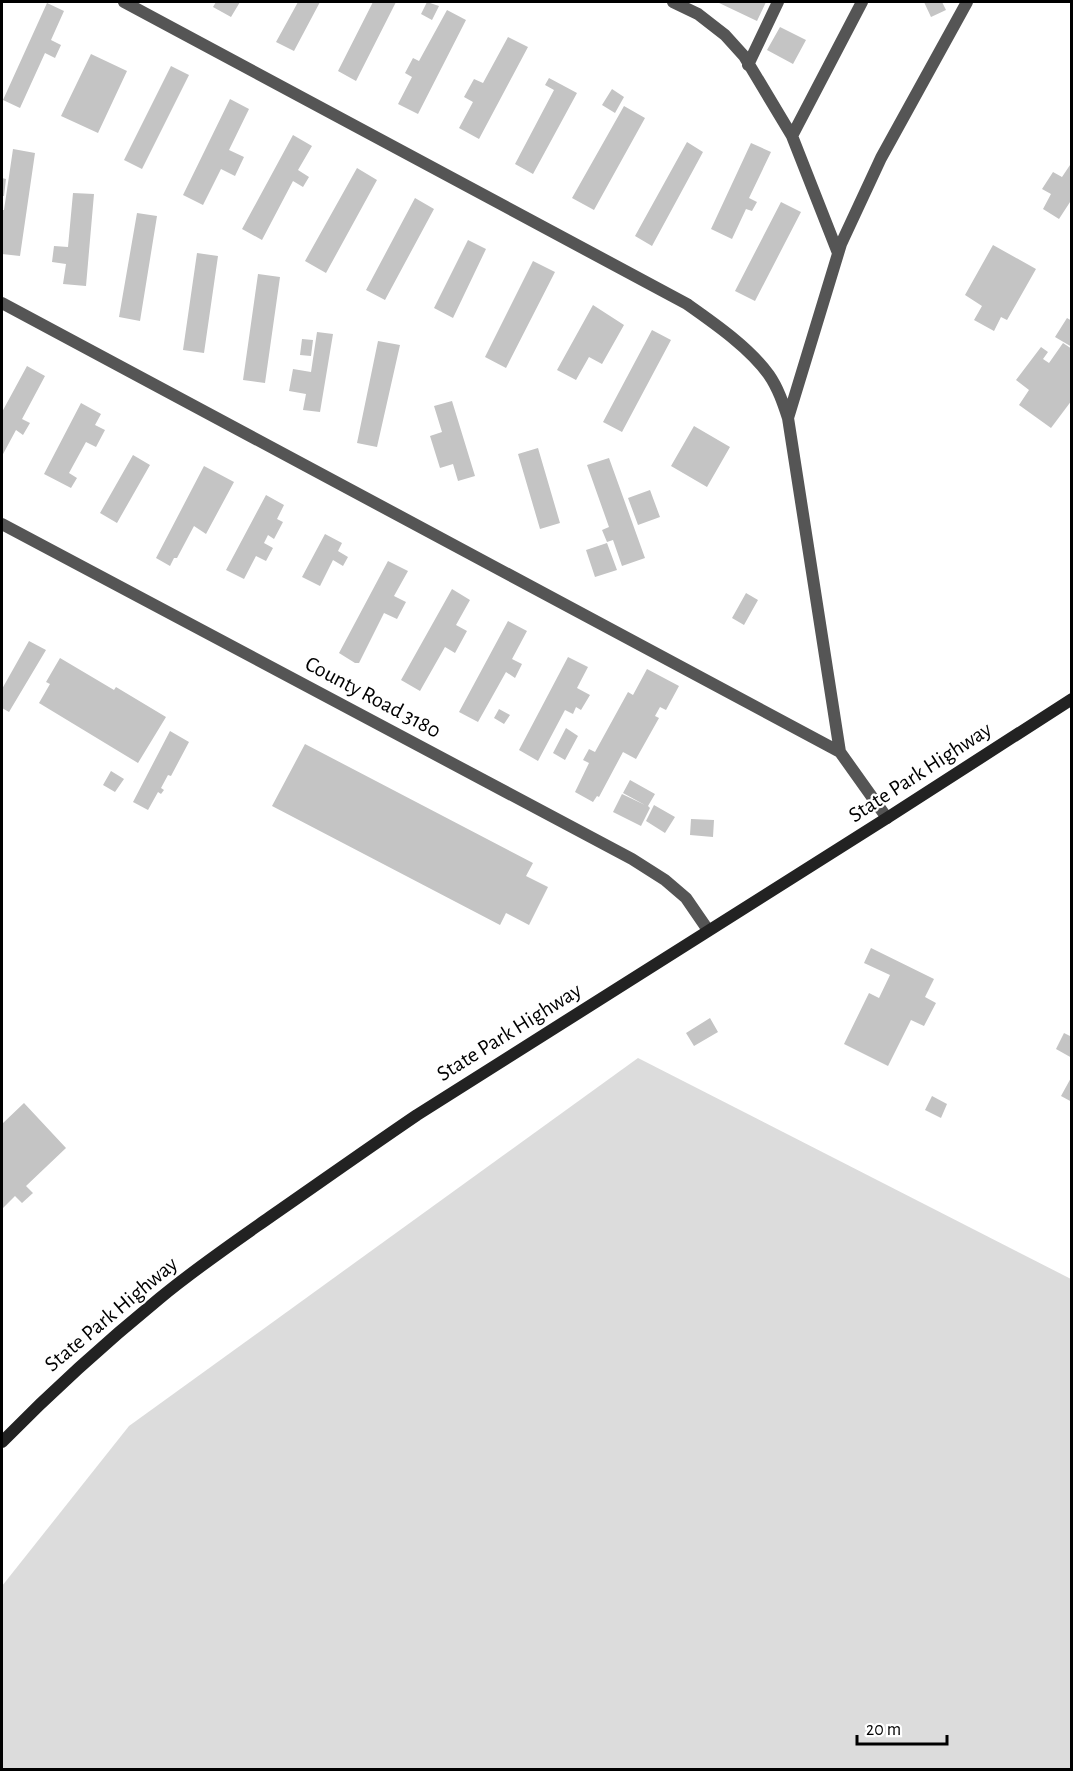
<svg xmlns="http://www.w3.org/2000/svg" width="1073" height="1771" font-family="'Alegreya Sans',sans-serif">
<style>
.green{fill:#dcdcdc}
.building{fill:#c4c4c4}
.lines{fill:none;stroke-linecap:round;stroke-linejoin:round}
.service{stroke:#555;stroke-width:12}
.minor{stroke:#555;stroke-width:12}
.secondary{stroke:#222;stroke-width:12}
.labels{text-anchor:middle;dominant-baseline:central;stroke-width:4.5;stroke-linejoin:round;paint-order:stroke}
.street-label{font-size:22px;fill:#000;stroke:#fff}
</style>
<rect width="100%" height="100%" fill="#fff"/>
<!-- green -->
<path class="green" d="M638,1058L1071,1279V1769H2V1586L129,1426Z"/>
<!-- building -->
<path class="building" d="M216,2H240L231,17L213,7Z
M298,2H320L294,51L276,42Z
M373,2H396L356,81L338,71Z
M427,2L439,6L432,20L421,14Z
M717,2H766L757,21Z
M924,2H942L946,10L931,17Z
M47,3L64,11L51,40L61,45L55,58L45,53L20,108L3,100Z
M447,10L466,20L418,114L398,104L412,77L405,73L413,58L419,61Z
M780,27L806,40L793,64L767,50Z
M508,37L528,47L479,139L459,128L473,102L464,97L474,79L483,83Z
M91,54L127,71L98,133L61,116Z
M171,66L189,75L142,169L124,160Z
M549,78L577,93L533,174L515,164L554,90L545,85Z
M612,89L624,97L615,113L602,105Z
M230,99L249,109L229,150L244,157L235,176L221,169L203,205L183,195Z
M624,106L645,118L594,210L572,198Z
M293,135L312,146L298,170L309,177L303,187L293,181L262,240L242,229Z
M687,142L703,152L652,246L635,236Z
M751,143L771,152L749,198L757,202L752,211L746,209L732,239L711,229Z
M13,149L35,153L20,256L2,254V210H4Z
M1072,162V199L1059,219L1043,209L1051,194L1042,189L1053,172L1062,177Z
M357,168L377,180L326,273L305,261Z
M2,178L6,179L4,196H2Z
M73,193L94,194L86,286L63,284L66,264L52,262L54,246L68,247Z
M415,198L434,209L385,300L366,290Z
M781,202L801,212L755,301L735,291Z
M137,213L157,216L140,321L119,317Z
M468,240L486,249L453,318L434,308Z
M993,245L1036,269L1007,320L1001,317L994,331L974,320L982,306L965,295Z
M197,253L218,256L204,353L183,350Z
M533,261L555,272L506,368L485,357Z
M258,274L280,277L265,383L243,380Z
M593,305L624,325L602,364L589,357L576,380L557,370Z
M1067,318L1072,321V347L1055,337Z
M652,330L671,340L622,432L603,422Z
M317,332L333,334L320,412L303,410L306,394L289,391L293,369L311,372Z
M302,339L313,340L311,356L300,355Z
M378,341L400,345L377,447L357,443Z
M1063,343L1072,349V400L1051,428L1019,405L1029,390L1016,380L1041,347L1048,352L1043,359L1049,363Z
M27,366L45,376L22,419L30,423L23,435L16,430L2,456V412Z
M452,401L475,476L458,481L453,464L440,468L430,436L442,432L434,406Z
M81,403L101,414L95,425L105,430L96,447L86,442L69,473L77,478L71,488L44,474Z
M694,426L730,447L707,487L671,466Z
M538,448L560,523L540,529L518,454Z
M133,455L150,465L117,523L100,513Z
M609,458L645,558L622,566L613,540L607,542L602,530L609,527L587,465Z
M204,466L234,482L206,534L194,526L177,558H174L170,566L156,558Z
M650,490L660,517L638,525L628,498Z
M266,495L284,505L277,519L283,522L274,539L268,535L264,543L273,548L266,561L256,556L244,579L226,570Z
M325,534L342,543L338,551L348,557L343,566L333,560L320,586L302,577Z
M607,543L617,570L595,577L586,550Z
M388,561L408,571L394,596L406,602L397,619L384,613L359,663H355L339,653Z
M452,589L470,600L456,625L467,631L455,653L445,647L420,691L401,680Z
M746,593L758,600L744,625L732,618Z
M508,621L527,631L512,659L522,664L515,678L506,672L478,722L459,712Z
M29,641L46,650L9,712L2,708V689Z
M568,657L588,667L577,688L590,695L581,710L576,707L573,714L565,710L538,761L519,750Z
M60,658L114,690L116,687L166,717L138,763L39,703L50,684L46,682Z
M647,669L679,686L666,710L660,707L655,716L659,718L636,759L623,752L599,797L597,796L593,802L575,792L589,763L583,760L589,749L595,752L628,692L633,695Z
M499,709L510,715L504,724L494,718Z
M566,728L578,736L565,760L553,753Z
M170,731L189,742L171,776L168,775L161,788L164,790L161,794L158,792L148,810L133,802Z
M305,744L533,863L526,876L548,887L529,925L506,913L500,925L272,806Z
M111,771L124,779L115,792L103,785Z
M630,780L655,794L648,806L650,808L641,826L613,812L622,794L645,805L623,793Z
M654,805L675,817L665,833L646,821Z
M691,819L714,820L713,837L690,835Z
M871,948L934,979L925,997L936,1003L924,1026L911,1020L888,1066L844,1044L869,993L879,998L890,975L864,963Z
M710,1018L718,1032L694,1046L686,1033Z
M1064,1033L1072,1037V1058L1056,1049Z
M1072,1076V1102L1061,1096Z
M932,1096L947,1104L941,1118L925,1110Z
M24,1103L66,1148L26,1186L33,1193L22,1203L15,1196L2,1209V1124Z"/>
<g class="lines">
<!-- service -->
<path class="service" d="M124,2L687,304C714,323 750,348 769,375C778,388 783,403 788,418L840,752L887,818
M673,2L698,14L725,35L744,56L792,136
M748,65L778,2
M838,253L792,136L862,2
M2,303L840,752
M788,418L841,244L881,158L967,2"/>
<!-- minor -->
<path class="minor" d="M2,524L632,859L665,880L686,898L708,930"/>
<!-- secondary -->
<path class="secondary" d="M2,1442C52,1391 105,1343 160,1298C195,1269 233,1243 270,1217C319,1183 367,1149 417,1115L887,818L1072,699"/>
</g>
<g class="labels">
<!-- street labels -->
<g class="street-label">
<text transform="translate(373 697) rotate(28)">County Road 3180</text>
<text transform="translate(920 772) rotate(-33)">State Park Highway</text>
<text transform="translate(509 1032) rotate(-32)">State Park Highway</text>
<text transform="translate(111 1314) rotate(-40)">State Park Highway</text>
</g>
</g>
<!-- border -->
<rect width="1073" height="1771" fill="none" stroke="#000000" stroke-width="6"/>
<!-- scale -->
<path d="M857 1735v9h90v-9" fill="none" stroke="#000000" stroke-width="3"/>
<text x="866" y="1735" font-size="18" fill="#000000" stroke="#ffffff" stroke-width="4.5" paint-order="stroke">20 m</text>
</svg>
